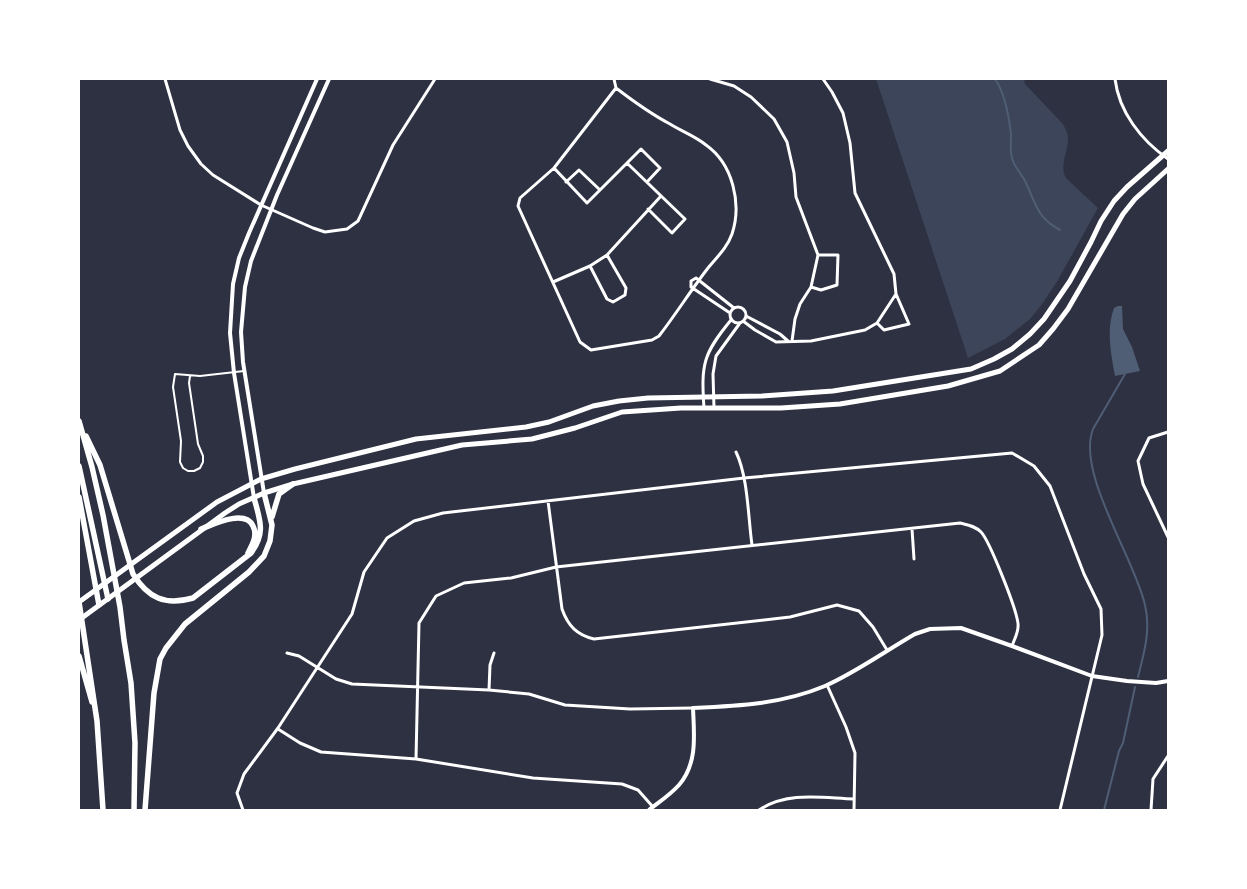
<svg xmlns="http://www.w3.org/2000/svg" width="1247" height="889" font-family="Jost,sans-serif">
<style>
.green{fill:#3c4559}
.water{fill:#4f5d75}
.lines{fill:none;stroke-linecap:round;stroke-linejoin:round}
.stream{stroke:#4f5d75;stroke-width:2}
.service{stroke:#fff;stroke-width:2}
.minor{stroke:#fff;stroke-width:3}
.tertiary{stroke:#fff;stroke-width:4}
.trunk{stroke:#fff;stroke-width:5}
.motorway{stroke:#fff;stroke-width:5.5}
</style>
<rect width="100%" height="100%" fill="#2d3142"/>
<!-- green -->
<path class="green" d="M876,79H1024L1025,84L1063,124C1065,128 1068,133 1068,139C1068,152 1059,166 1066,178L1098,208L1058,280L1043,303L1030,319L1005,339L968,358Z"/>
<!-- water -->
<path class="water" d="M1118,306H1122L1123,329L1132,347L1140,371L1115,376C1111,353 1106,330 1114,308Z"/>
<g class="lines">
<!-- stream -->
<path class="stream" d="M995,79C1005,93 1009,117 1011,134C1011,142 1010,151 1012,158C1014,167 1021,173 1025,181C1036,203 1036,217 1060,230
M1124,372L1125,374L1093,429C1076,473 1135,559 1145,605C1151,630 1144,653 1138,677
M1104,810L1119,751L1123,743L1135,687"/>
<!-- service -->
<path class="service" d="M190,376L189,383L198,444L203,456V462L200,468L194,471H188L183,468L180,462L181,441L173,387L175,374L200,376L244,371"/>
<!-- minor -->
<path class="minor" d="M165,79L180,130L188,146L201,164L213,175L261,205L313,228L325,232L347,229L358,221L393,145L435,79
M614,79L616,88
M710,79L734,86L751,97L774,119L787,142L794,173L796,197L818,255L811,287L800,304L795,319L792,341
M1115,79C1119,112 1141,140 1168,159
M616,88C633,101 651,114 670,124C681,131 695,136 706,145C733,164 742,204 732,234C727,248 717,257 708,268C691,290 676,314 659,336L652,340L591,350L580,342L518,206L520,198L554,168Z
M627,163L685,219L672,233L648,209
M554,168L587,203L641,149L660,168L647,182
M566,182L579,170L600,190
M590,266L607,299L613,302L625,295L626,288L607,255
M553,282L590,266L607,255L661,196
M811,287L821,290L837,285L838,255H818
M730 315a8 8 0 1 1 16 0a8 8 0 1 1-16 0Z
M730,313L691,287V281L696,278L734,308
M746,316L780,334L788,341
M743,321L755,330L776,342L811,341L865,330L877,323L896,294L894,274L855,193L850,143L843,113L832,92L823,79
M877,323L884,330L909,324L896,294
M704,408C701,364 703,354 731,320
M714,408L713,374L716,356L740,323
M1168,432L1149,438L1138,461L1143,484L1168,537
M736,452C748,477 748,516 752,545
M548,501L562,609C568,626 577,635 594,639L790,617L837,605L859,611L873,627L887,650
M912,529L914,559
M287,653L299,656L336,679L352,684L489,690L529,694L565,705L630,709L693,708
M827,685L846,727L855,753L854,810
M489,690L490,665L494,653
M278,729L300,743L321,752L416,759L533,778L622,784L638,790L653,807
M416,759L419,623L436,596L464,583L511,578L556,567L960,523C968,525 975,526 981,532C989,540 1020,616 1018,627C1018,633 1014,640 1012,646
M243,810L237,793L244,774L278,728L352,614L364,572L387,538L414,521L443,513L744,478L1012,453L1034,466L1050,486L1084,574L1101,609L1102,635L1060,810
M759,810C788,791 822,798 854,799
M1151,810L1153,779L1168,756"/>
<!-- tertiary -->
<path class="tertiary" d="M264,493L243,362L241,332L245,287L251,261L277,195L329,79
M254,498L234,373L230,333L233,284L239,258L249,233L317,79
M649,810C659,802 670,795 679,785C698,763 694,734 693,708C739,706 782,704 825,686C855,673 887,650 915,634L930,629L961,628L1012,646L1092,676L1127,681L1156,683L1168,681"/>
<!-- trunk -->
<path class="trunk" d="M79,602L217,502L261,479L295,469L416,439L526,427L549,422L593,406L619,401L648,398L762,396L833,391L971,369L994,359L1012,349L1030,334L1044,319L1070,281L1091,242L1101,221L1114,201L1127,187L1168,151
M79,620L225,513L239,504L264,493L293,484L462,445L532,439L575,428L622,412L681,408H781L840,404L948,386L1000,371L1039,345L1053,329L1068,309L1123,214L1135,199L1168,169"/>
<!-- motorway -->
<path class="motorway" d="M79,421L92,467L103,515L120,607L124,640L131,683L135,743L134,810
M86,436L100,465L133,574C148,598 165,606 193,598L251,553C266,533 260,520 254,498
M79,466L108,599
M79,497L99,605
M272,517L279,494L293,484
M201,529C214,524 245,509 253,526C258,536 252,545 248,553
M79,602L97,721L103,810
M79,656L92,702
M145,810L154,693L160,659L166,648L185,624L249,572L264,556L270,541L272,525L264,493"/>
</g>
<!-- border -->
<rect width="1247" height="889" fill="none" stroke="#ffffff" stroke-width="160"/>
</svg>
